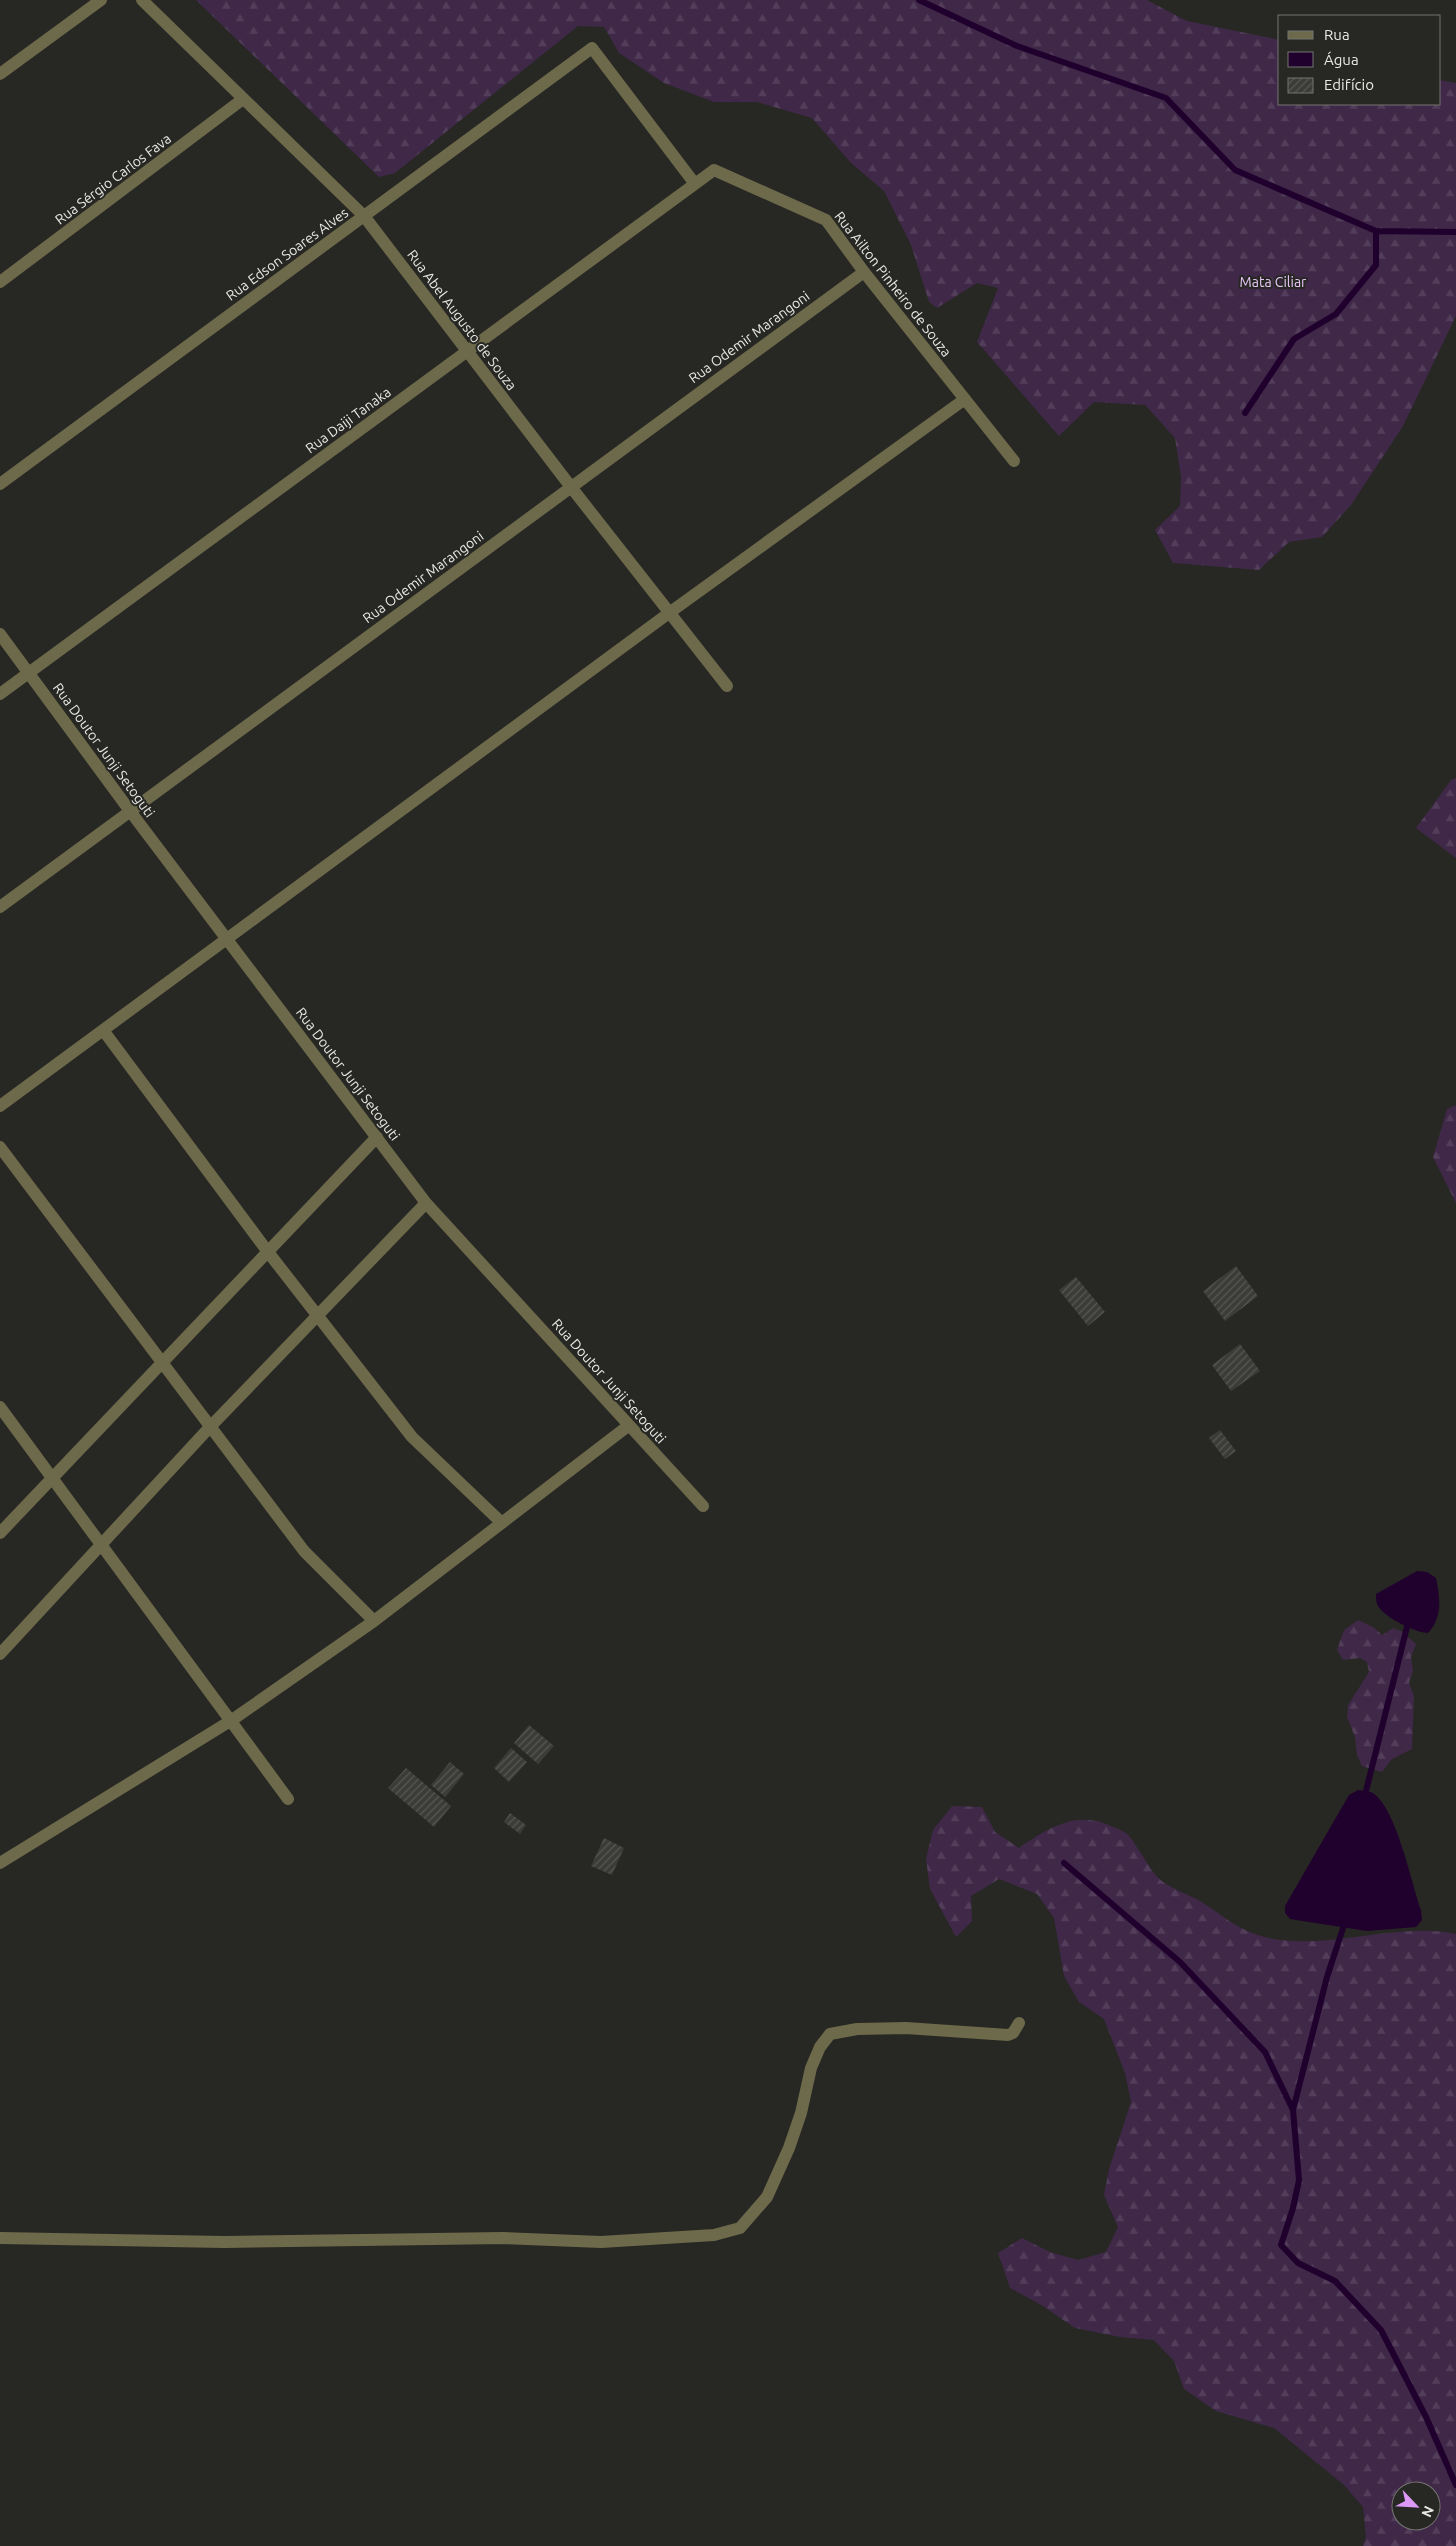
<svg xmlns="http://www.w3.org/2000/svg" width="1456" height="2546" font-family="Ubuntu,sans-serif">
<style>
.forest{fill:url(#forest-firs);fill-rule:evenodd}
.water{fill:#20002d}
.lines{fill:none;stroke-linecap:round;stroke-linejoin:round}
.stream{stroke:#20002d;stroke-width:6}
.building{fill:url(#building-hatch)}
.minor{stroke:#6d694b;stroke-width:12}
.labels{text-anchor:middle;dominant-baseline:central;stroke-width:4;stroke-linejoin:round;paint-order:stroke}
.street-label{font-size:14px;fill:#e9e9e6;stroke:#272723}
.park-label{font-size:14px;fill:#e8c5f7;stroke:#272723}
</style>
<defs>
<pattern id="forest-firs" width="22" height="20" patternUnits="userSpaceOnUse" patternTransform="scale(1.25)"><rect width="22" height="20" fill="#3f2848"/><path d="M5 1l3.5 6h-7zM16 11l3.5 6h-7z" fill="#523d5a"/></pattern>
<pattern id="building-hatch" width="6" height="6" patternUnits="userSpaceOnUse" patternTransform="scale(1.25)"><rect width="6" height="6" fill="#3b3b37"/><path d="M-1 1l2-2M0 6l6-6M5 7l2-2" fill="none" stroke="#575754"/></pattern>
</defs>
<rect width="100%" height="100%" fill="#272723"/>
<!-- forest -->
<path class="forest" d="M196,0H1147L1187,21L1280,40V104H1440V80L1456,83V316L1403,426L1351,505L1322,537L1289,542L1259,570L1173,563L1155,530L1180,506L1181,477L1175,438L1145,405L1094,402L1059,436L977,342L998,288L977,283L937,308L929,302L911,245L884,191L851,163L812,118L757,102H714L664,83L619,53L604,27L578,26L395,173L379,177Z
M1456,778V858L1416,828L1451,780Z
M1456,1105V1203L1433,1157L1447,1109Z
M1358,1620L1373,1627L1382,1635L1393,1628L1401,1631L1416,1644L1411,1657L1413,1671L1409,1683L1414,1696L1412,1749L1392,1759L1382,1772L1362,1766L1357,1755L1355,1737L1347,1717L1348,1705L1369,1672L1367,1662L1360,1658L1343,1660L1337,1650L1344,1630Z
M952,1806L982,1807L995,1832L1019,1848C1048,1828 1077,1809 1113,1827C1118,1829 1125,1831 1129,1836C1140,1849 1149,1871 1163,1882C1174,1890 1188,1894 1200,1901C1218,1912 1232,1925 1252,1933C1313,1957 1393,1920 1456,1934V2546H1363L1366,2537L1363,2507L1344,2485L1274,2428L1216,2411L1184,2389L1174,2361L1154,2340L1120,2337L1075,2328L1043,2306L1010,2288L998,2253L1022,2238L1050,2252L1078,2260L1106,2252L1118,2227L1104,2195L1109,2169L1131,2102L1125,2073L1104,2019L1079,2002L1064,1976L1054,1918L1037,1894L999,1879L971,1896L972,1921L956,1937L930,1889L926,1859L933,1830ZM1401,2491H1431V2521H1401Z"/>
<!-- water -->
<path class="water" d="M1417,1571L1427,1572L1436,1578C1440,1598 1443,1617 1428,1633C1416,1633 1384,1617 1378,1606C1376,1603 1376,1598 1376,1594Z
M1358,1790C1362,1791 1369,1791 1373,1793C1397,1810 1411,1882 1421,1910L1422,1920L1416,1927L1367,1931L1290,1919L1285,1913V1906L1349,1795Z"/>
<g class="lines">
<!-- stream -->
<path class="stream" d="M919,0L1017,46L1166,98L1235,170L1376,231L1456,232
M1245,413L1294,339L1336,314L1376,265V231
M1364,1799L1409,1619
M1064,1863L1180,1962L1265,2052L1293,2110L1299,2180L1293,2208L1281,2245L1298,2263L1335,2281L1381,2330L1426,2417L1456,2485
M1293,2110L1327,1977L1346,1919"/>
</g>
<!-- building -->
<path class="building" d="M1236,1266L1258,1296L1225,1321L1203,1291Z
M1076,1277L1105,1312L1088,1326L1059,1290Z
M1240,1344L1260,1371L1231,1391L1212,1365Z
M1220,1430L1236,1451L1225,1459L1209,1438Z
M529,1725L554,1746L538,1764L514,1743Z
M511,1748L527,1762L509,1782L494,1768Z
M450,1762L464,1774L445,1797L431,1785Z
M406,1768L451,1806L434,1827L388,1788Z
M510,1813L526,1825L520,1834L504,1822Z
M604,1838L624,1848L612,1875L591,1866Z"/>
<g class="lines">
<!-- minor -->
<path class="minor" d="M142,0L364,216L571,487L727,686
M0,74L101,0
M0,282L243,99
M0,484L592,48L695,184
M0,634L130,811L426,1203L703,1506
M0,694L714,170L826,220L864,272L1014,461
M0,907L864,272
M103,1030L268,1252L412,1437L502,1523
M0,1106L669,613L965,399
M0,1147L304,1551L374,1621
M0,1407L288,1799
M0,1533L377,1137
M0,1654L209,1428L426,1203
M0,1863L232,1720L374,1621L628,1426
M0,2238L225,2242L504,2238L601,2242L714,2235L740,2228L767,2197L789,2148L801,2113L811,2068L820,2047L830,2034L857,2029L906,2028L1008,2035L1013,2033L1019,2023"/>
</g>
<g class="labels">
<!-- street labels -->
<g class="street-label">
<text transform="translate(113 179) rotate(-37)">Rua Sérgio Carlos Fava</text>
<text transform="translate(287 254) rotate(-36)">Rua Edson Soares Alves</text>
<text transform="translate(893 284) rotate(52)">Rua Ailton Pinheiro de Souza</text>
<text transform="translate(462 320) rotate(53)">Rua Abel Augusto de Souza</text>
<text transform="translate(749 337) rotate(-36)">Rua Odemir Marangoni</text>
<text transform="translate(348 420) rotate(-36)">Rua Daiji Tanaka</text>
<text transform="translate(423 577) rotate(-36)">Rua Odemir Marangoni</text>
<text transform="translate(104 750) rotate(54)">Rua Doutor Junji Setoguti</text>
<text transform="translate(348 1074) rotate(53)">Rua Doutor Junji Setoguti</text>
<text transform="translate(609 1381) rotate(48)">Rua Doutor Junji Setoguti</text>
</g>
<!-- park labels -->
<g class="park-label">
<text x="1273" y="282">Mata Ciliar</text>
</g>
</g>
<!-- legend -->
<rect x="1278" y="15" width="162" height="90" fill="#272723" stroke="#757571"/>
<rect x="1288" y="31" width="25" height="8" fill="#6d694b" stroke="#757571"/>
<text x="1324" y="40" font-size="15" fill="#e9e9e6">Rua</text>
<rect x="1288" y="52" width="25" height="15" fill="#20002d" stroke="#757571"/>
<text x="1324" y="65" font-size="15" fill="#e9e9e6">Água</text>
<rect x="1288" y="78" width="25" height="15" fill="url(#building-hatch)" stroke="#757571"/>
<text x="1324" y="90" font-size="15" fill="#e9e9e6">Edifício</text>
<!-- north arrow -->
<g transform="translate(1416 2506) rotate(115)"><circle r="24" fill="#272723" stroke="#757571"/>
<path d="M0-4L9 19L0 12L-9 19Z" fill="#db99f5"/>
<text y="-8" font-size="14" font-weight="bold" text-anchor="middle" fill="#e9e9e6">N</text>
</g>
</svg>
